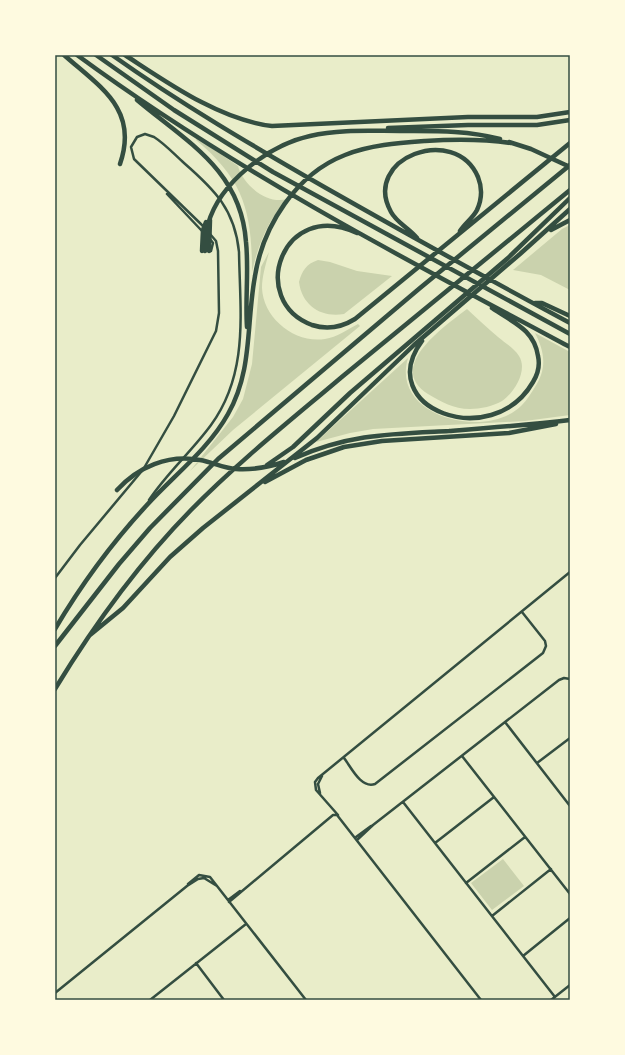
<svg xmlns="http://www.w3.org/2000/svg" width="625" height="1055" font-family="Signika,sans-serif">
<style>
.green{fill:#cad2ad}
.lines{fill:none;stroke-linecap:round;stroke-linejoin:round}
.minor{stroke:#344e41;stroke-width:2.5}
.motorway{stroke:#344e41;stroke-width:4.5}
.neatline{fill:none;stroke:#344e41;stroke-width:1.5}
</style>
<rect width="100%" height="100%" fill="#e9edc9"/>
<!-- green -->
<path class="green" d="M197,138L238,166C243,185 267,205 287,199C268,220 258,245 252,272C252,212 244,180 196,140Z
M570,225V290L541,275L513,270L562,229Z
M269,252C266,264 262,276 262,288C263,318 295,344 325,339C337,337 347,330 358,324L360,326L233,430L190,471L233,417L243,399L252,364L261,267Z
M318,260L330,262L357,271L392,276L344,314C322,318 302,306 299,282C302,271 306,264 318,260Z
M467,309C477,318 487,328 498,337C505,343 514,348 519,356C528,370 515,392 502,401C494,406 480,409 470,409C453,409 442,402 428,394C385,367 445,326 467,309Z
M535,333L570,352V415L525,421L373,429L350,433L316,442L408,358C390,417 487,441 522,405C527,400 531,393 535,387C547,369 545,352 535,333Z
M503,859L524,886L492,910L471,883Z"/>
<g class="lines">
<!-- minor -->
<path class="minor" d="M167,194L202,231
M210,239L213,243L211,251
M144,468L174,416L216,331L219,313L218,251L216,241L210,234
M149,500C167,473 192,451 211,425C249,373 240,313 239,252C235,210 215,190 184,163C174,154 165,144 154,137L145,134L137,137L131,147L134,159L204,227
M55,578L80,545L141,472
M505,722L570,806
M462,756L570,894
M344,758C351,767 361,789 375,784L543,653L546,646L545,641L522,612
M537,763L570,738
M320,793L318,784L322,776
M403,802L555,997
M338,815L316,790L315,782L318,778L570,572
M356,837L371,826
M357,840L373,825L559,680L564,678L570,679
M435,843L494,797
M466,883L525,837
M188,884L199,875L210,877L306,1000
M228,900L240,891
M229,902L333,815H337L481,1000
M492,916L551,869
M523,956L570,918
M196,963L224,1000
M55,993L187,886L198,879L204,878L217,886
M150,1000L246,924
M551,1000L570,985"/>
<!-- motorway -->
<path class="motorway" d="M64,55C100,87 139,109 120,164
M77,55C231,168 402,258 570,347
M96,55L174,110L273,172L570,334
M112,55C181,104 253,146 326,188C407,234 488,279 570,323
M125,55C168,83 220,120 272,126L468,117H537L570,112
M137,100C187,142 241,170 246,242C249,271 245,299 247,327
M388,128L468,125H537L570,120
M509,142L531,149L570,167
M551,230L570,220
M357,233C282,198 247,301 312,325C327,330 342,327 355,319L570,143
M417,238C409,228 397,223 391,212C361,158 455,123 478,177C482,187 482,199 477,210C473,218 465,223 460,231
M202,251L203,230L206,222
M205,251C206,242 205,233 208,224C220,182 269,145 310,136C339,129 370,131 400,131C434,131 467,130 500,139
M209,251L210,220
M535,303H542L570,316
M422,341C372,408 492,453 533,382C538,374 540,365 538,356C534,329 512,322 492,308
M295,458C349,434 391,434 449,431C489,428 530,425 570,420
M267,465L293,447L350,393L508,258L570,198
M265,482L306,460L344,447L382,441L509,433L556,424
M117,490C138,467 168,454 200,460C212,462 223,468 236,469C252,470 269,467 284,462
M55,629C81,585 111,544 146,506C173,476 208,450 228,414C253,370 246,324 255,276C263,226 296,174 345,155C370,145 398,143 425,141C454,139 483,139 511,143
M90,635L123,608L170,557L203,528L317,438L414,345L520,254L570,209
M55,646L119,564L150,528L218,459L420,288L570,165
M55,689C94,625 138,564 191,510C238,462 291,420 343,376C418,314 494,252 570,190"/>
</g>
<!-- border -->
<rect width="625" height="1055" fill="none" stroke="#fefae0" stroke-width="112"/>
<rect x="56" y="56" width="513" height="943" class="neatline"/>
</svg>
